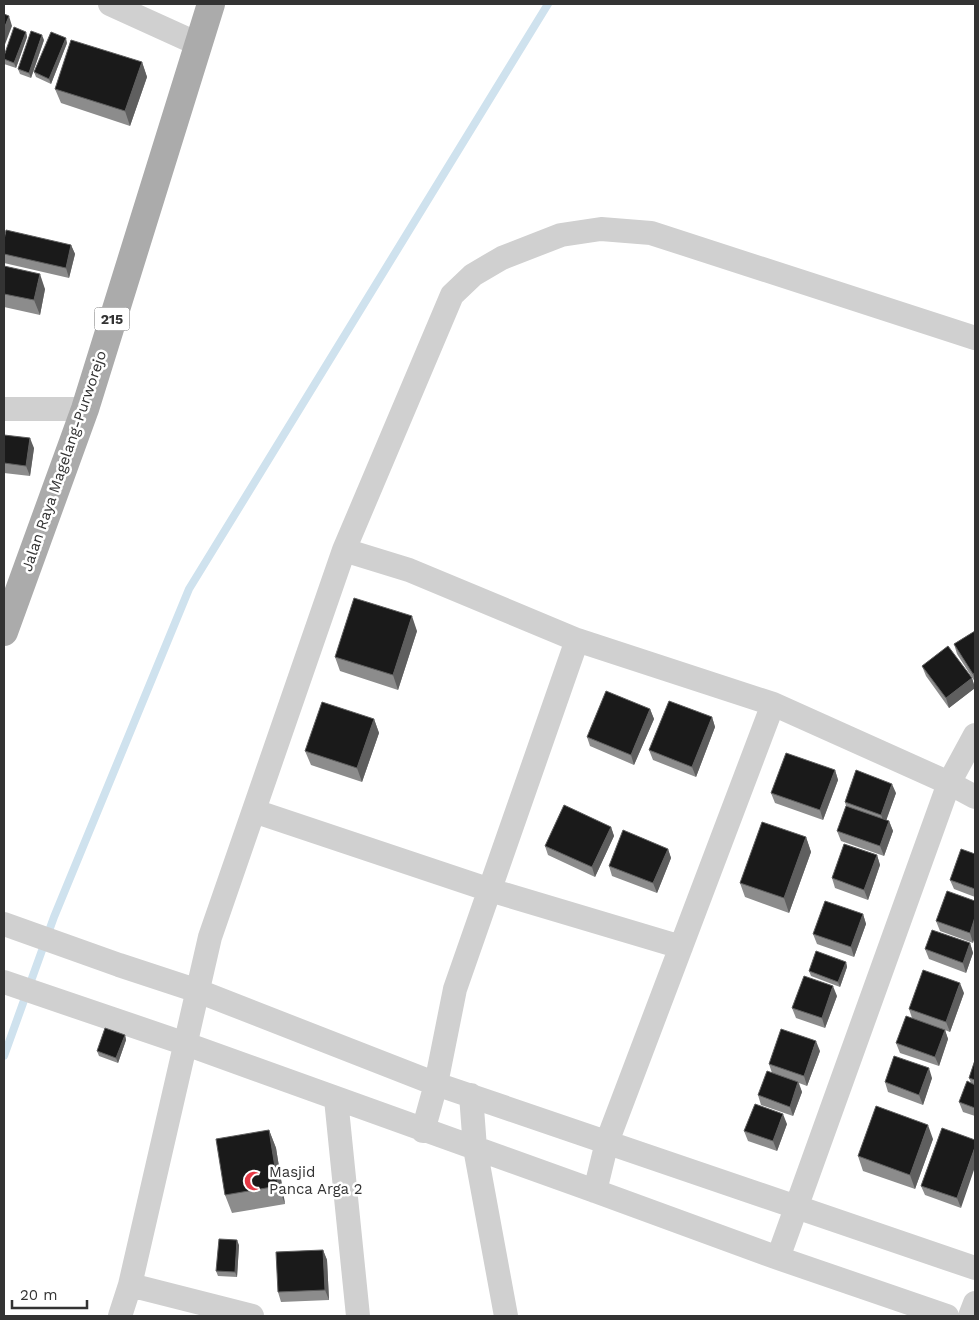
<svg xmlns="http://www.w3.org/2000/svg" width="979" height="1320" font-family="'Work Sans',sans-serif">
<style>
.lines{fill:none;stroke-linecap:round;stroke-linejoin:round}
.stream{stroke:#cfe2ee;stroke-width:8}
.street{stroke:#d0d0d0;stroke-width:24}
.primary{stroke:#ababab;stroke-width:28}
.wall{fill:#8c8c8c}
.shaded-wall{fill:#5f5f5f}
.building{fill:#1a1a1a;stroke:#5f5f5f}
.labels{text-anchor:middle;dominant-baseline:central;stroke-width:5;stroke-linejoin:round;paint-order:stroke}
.shield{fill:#fff;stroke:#707070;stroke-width:1}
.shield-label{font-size:14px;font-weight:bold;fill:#333}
.street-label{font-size:15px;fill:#333;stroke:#fff}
.poi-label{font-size:15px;fill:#333;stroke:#fff;text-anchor:start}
</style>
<rect width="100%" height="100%" fill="#fff"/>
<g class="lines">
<!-- stream -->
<path class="stream" d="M4,1056L54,917L189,589L548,4"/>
<!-- street -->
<path class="street" d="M110,4L198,44
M4,409H85
M344,550L409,570L577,640L773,704L949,783L975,797
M254,811L490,890L681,947
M4,924L119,965L198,991L436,1084L975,1268
M4,982L186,1044L595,1191L778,1258L947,1316
M471,1095L475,1148L506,1316
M336,1099L358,1316
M423,1131L436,1084L455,989L577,640
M595,1191L607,1142L773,704
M778,1258L949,783L975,735
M130,1285L252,1316
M120,1316L130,1285L210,937L344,550L452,295L473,275L502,258L561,235L601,229L651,233L975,338
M970,1316L975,1303"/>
<!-- primary -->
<path class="primary" d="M4,632L85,409L211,4"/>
</g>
<!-- wall -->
<path class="wall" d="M26,32L27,37L16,68L4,64V56Z
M44,40L31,78L20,74L18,69Z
M67,43L51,84L36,77L34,72Z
M142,62L147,77L130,126L61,103L55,89Z
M4,240L71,245L75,254L69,278L4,263Z
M4,266L45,289L40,315L4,307Z
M4,435L34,448L30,476L4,473Z
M417,631L398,690L340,671L335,657Z
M975,631V682L957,654L954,644Z
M922,666L972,678L975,688L949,708L926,676Z
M650,709L654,719L634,765L590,746L587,737Z
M712,717L715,727L696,777L653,760L649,750Z
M374,719L379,733L362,782L311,765L305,751Z
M835,770L838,780L823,820L775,803L771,793Z
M896,793L886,820L889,821L893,831L884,856L841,841L837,831L846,806L845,802Z
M611,827L614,836L595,877L548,855L545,846Z
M806,837L811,852L789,913L745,897L740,883Z
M668,849L671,858L657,893L612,876L609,866Z
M975,854V897L954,889L950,880Z
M877,855L880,865L868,900L835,888L832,878Z
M975,901L973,943L940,931L936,921Z
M863,914L866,924L854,957L817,944L813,934Z
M970,943L973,953L966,973L929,959L925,949Z
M846,962L847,967L840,987L811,976L809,971Z
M964,993L950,1032L945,1030L948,1039L939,1066L900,1053L896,1043L912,1018L909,1009Z
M837,996L825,1028L796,1018L792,1008Z
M125,1035L126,1040L118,1063L99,1056L97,1051Z
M820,1051L807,1086L799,1083L802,1092L793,1116L761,1105L758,1095L772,1073L769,1064Z
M975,1060V1116L963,1112L959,1102L971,1083L969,1078Z
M932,1078L923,1105L888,1092L885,1082Z
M787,1124L777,1151L748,1141L744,1131Z
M942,1128L961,1208L925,1195L921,1186Z
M269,1130L276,1148L285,1204L232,1213L225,1195Z
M933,1139L915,1189L863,1171L858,1156Z
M239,1245L237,1277L218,1276L216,1271Z
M323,1250L327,1260L329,1300L281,1302L278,1292Z"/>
<!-- shaded-wall -->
<path class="shaded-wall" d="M9,16L12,26L4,47V29Z
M26,32L27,37L16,68L14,63Z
M42,35L44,40L31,78L29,73Z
M66,38L67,43L51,84L49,79Z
M142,62L147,77L130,126L125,111Z
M71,245L75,254L69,278L66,268Z
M40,274L45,289L40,315L34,300Z
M30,438L34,448L30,476L26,466Z
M412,616L417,631L398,690L393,675Z
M975,673V681L973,674Z
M972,678L975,688L949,708L946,698Z
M650,709L654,719L634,765L631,755Z
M712,717L715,727L696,777L692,767Z
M374,719L379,733L362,782L357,768Z
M835,770L838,780L823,820L820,810Z
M892,784L896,793L885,824L881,815Z
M889,821L893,831L884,856L880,846Z
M611,827L614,836L595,877L592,867Z
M806,837L811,852L789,913L784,898Z
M668,849L671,858L657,893L653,883Z
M877,855L880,865L868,900L864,890Z
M863,914L866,924L854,957L851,947Z
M975,917V937L973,943L970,933Z
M970,943L973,953L966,973L963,963Z
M846,962L847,967L840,987L838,982Z
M960,983L964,993L950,1032L946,1022Z
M833,986L837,996L825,1028L822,1018Z
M945,1030L948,1039L939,1066L935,1057Z
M125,1035L126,1040L118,1063L116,1058Z
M816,1041L820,1051L807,1086L804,1076Z
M929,1068L932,1078L923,1105L919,1095Z
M798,1082L802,1092L793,1116L790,1107Z
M783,1114L787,1124L777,1151L773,1141Z
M928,1125L933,1139L915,1189L910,1175Z
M269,1130L276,1148L285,1204L278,1186Z
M975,1147V1167L961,1208L957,1198Z
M237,1240L239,1245L237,1277L235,1272Z
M323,1250L327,1260L329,1300L325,1290Z"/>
<!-- building -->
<path class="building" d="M4,14L9,16L4,29Z
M14,27L26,32L14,63L4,59V56Z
M31,31L42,35L29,73L18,69Z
M51,32L66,38L49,79L34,72Z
M71,40L142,62L125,111L55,89Z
M6,230L71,245L66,268L4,254V240Z
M4,266L40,274L34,300L4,294Z
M4,435L30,438L26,466L4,463Z
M354,598L412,616L393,675L335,657Z
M975,631V673L973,674L954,644Z
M948,646L972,678L946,698L922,666Z
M606,691L650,709L631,755L587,737Z
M669,701L712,717L692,767L649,750Z
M322,702L374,719L357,768L305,751Z
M786,753L835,770L820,810L771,793Z
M856,770L892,784L881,815L845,802Z
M564,805L611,827L592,867L545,846Z
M846,806L889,821L880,846L837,831Z
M762,822L806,837L784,898L740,883Z
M623,830L668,849L653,883L609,866Z
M844,844L877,855L864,890L832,878Z
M961,849L975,854V889L950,880Z
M947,891L975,901V917L970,933L936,921Z
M825,901L863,914L851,947L813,934Z
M932,930L970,943L963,963L925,949Z
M816,951L846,962L838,982L809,971Z
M923,970L960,983L946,1022L909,1009Z
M804,976L833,986L822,1018L792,1008Z
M906,1016L945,1030L935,1057L896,1043Z
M105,1028L125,1035L116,1058L97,1051Z
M781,1029L816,1041L804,1076L769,1064Z
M894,1056L929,1068L919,1095L885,1082Z
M975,1060V1080L969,1078Z
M767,1071L798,1082L790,1107L758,1095Z
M967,1081L975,1085V1108L959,1102Z
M755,1104L783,1114L773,1141L744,1131Z
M876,1106L928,1125L910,1175L858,1156Z
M942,1128L975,1140V1147L957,1198L921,1186Z
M269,1130L278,1186L225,1195L216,1139Z
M219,1239L237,1240L235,1272L216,1271Z
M323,1250L325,1290L278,1292L276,1252Z"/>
<!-- icons -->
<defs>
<symbol id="mosque-bare" viewBox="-9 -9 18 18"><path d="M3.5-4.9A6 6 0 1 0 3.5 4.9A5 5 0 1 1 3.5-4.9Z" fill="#e63946" stroke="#fff" stroke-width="2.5" paint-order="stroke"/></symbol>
</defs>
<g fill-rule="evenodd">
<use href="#mosque-bare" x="240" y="1167" width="28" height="28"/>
</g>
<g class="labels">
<!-- shield labels -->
<rect class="shield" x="94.5" y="307.5" width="35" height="23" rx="4"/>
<g class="shield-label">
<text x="112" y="319">215</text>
</g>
<!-- street labels -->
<g class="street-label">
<text transform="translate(64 461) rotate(-71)">Jalan Raya Magelang-Purworejo</text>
</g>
<!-- poi labels -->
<g class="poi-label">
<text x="269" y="1172">Masjid<tspan x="269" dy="17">Panca Arga 2</tspan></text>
</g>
</g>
<!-- border -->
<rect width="979" height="1320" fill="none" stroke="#333333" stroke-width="10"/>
<!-- scale -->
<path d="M12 1300v8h75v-8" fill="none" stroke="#333333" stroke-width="2.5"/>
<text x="20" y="1300" font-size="15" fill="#333333" stroke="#ffffff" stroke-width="4" paint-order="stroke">20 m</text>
</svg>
